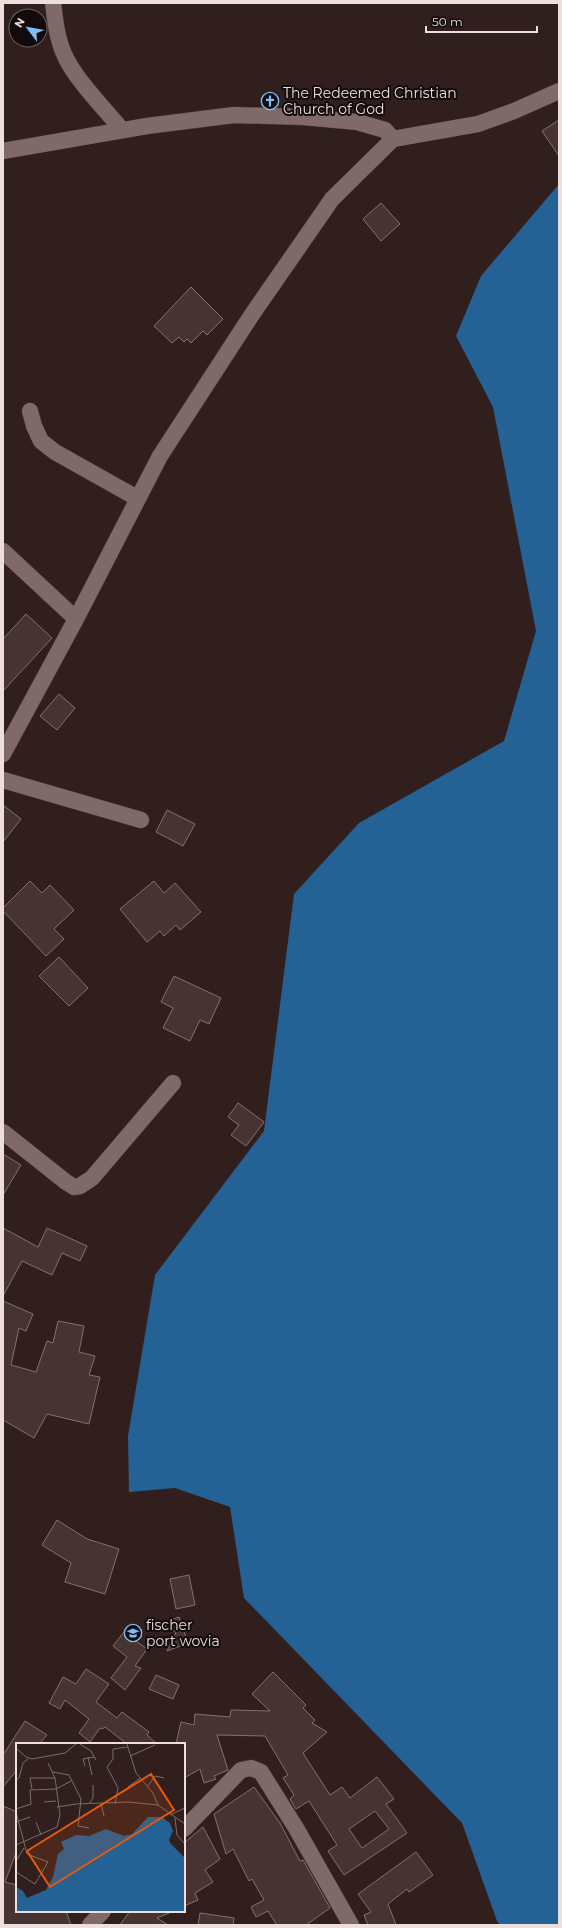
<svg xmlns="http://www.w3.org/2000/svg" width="562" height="1928" font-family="Montserrat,sans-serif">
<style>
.water{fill:#246296}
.building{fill:#463332;stroke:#86706f;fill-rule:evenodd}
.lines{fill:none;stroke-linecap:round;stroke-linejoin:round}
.street-casing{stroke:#4b3c3b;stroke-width:17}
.street{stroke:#806a69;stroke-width:16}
.labels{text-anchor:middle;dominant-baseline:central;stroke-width:4;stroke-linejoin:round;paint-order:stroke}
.poi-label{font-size:14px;fill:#ecdfde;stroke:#130b0b;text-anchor:start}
.inset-road{fill:none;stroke:#7c6c6b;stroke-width:1}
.view{fill:#e8590c;fill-opacity:0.15;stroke:#e8590c;stroke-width:2}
.inset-edge{fill:none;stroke:#ecdfde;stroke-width:2}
</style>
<rect width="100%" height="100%" fill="#311f1e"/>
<!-- water -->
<path class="water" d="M559,184V1925H500L497,1921L462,1823L244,1598L230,1507L175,1488L129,1492L128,1436L155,1275L264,1131L294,894L359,823L504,741L536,631L493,407L456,336L481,276Z"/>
<!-- building -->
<path class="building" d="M559,120V156L542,131Z
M381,203L400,224L381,241L363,219Z
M191,287L223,319L207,335L203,331L191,343L187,339L184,342L179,337L172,343L154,326Z
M26,614L52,638L3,691V639Z
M59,694L75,708L57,730L40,716Z
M3,805L21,819L3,842Z
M167,810L195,824L183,846L156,832Z
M30,881L42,893L50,885L74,910L54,929L64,939L46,956L3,911V908Z
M154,881L164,893L175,883L201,912L180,930L176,925L164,936L160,931L147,942L120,909Z
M59,957L88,988L69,1006L39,976Z
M174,976L221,998L209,1024L200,1020L190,1041L163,1028L173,1008L161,1002Z
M238,1103L264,1122L246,1146L231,1135L239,1125L228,1117Z
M3,1154L21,1165L3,1195Z
M3,1228L38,1247L47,1228L87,1246L80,1261L62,1253L52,1275L22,1261L3,1296Z
M3,1301L33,1314L26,1331L19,1328L11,1365L36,1372L47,1341L53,1343L58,1321L84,1326L79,1352L95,1356L89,1375L100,1377L89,1424L47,1414L34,1438L3,1420Z
M57,1520L87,1539L119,1549L105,1594L65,1582L71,1563L42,1545Z
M189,1575L195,1605L176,1609L170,1579Z
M179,1617L188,1643L167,1651L176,1632L161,1624Z
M124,1632L147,1649L135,1666L141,1668L125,1690L111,1678L127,1657L113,1646Z
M86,1669L109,1684L96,1702L117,1718L122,1712L149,1732L147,1735L157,1744H127L105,1727L102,1729L100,1728L90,1742L79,1733L89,1719L65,1700L60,1709L49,1703L63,1677L76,1684Z
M273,1672L306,1705L303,1708L315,1720L312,1723L327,1732L303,1753L330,1795L342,1787L350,1798L377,1777L394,1799L386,1804L407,1833L344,1875L328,1851L337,1845L309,1801L296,1809L290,1799L294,1795L283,1778L288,1775L265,1736L217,1735L228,1770L214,1776L216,1779L204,1783L200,1769L184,1778V1744H176L181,1722L194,1725L195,1714L230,1717L231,1710L270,1711L252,1694ZM375,1811L389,1829L362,1848L349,1829Z
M156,1675L179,1685L173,1699L149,1689Z
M25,1721L47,1735L39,1744H17V1770L3,1787V1755Z
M254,1787L280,1823L300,1861L303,1860L330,1908L306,1925H277L268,1911L256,1917L251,1907L264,1900L252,1879L249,1881L233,1849L226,1854L214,1814Z
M3,1806L17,1812V1850L5,1882L17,1885V1911H66L71,1925H3Z
M203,1827L220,1859L205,1870L213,1882L195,1893L198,1900L184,1906V1843Z
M416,1852L433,1875L409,1892L407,1889L388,1904L396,1925H368L364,1915L371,1912L358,1894Z
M130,1911H174L157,1918L168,1925H120Z
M200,1913L234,1918L233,1925H198Z"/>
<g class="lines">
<defs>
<path id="street" d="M53,3C55,20 57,38 64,54C74,78 105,109 122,130
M3,151L147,126L234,115L303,117L357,122L385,130L393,139
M30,411L34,426L41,441L55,452L137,498
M3,551L76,619
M3,754L76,619L160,456L251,316L332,199L393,139L478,124L514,111L559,91
M3,780L141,820
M3,1132L66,1182L74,1187L80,1186L92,1178L173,1083
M184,1829L241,1770L251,1768L261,1772L296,1828L351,1925
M90,1925L103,1911"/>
</defs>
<!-- street casing -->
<use href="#street" class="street-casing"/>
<!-- street -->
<use href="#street" class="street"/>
</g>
<!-- icons -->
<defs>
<symbol id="church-ring" viewBox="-11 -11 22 22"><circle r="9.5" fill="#130b0b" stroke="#7dbef9" stroke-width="1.5"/><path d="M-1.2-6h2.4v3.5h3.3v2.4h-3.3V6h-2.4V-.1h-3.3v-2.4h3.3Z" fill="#7dbef9"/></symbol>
<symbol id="school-ring" viewBox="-11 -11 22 22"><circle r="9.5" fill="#130b0b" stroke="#7dbef9" stroke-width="1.5"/><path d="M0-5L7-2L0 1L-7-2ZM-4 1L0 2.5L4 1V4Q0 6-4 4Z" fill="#7dbef9"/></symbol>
</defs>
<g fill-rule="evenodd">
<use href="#church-ring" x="260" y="91" width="20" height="20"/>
<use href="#school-ring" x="123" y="1623" width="20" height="20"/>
</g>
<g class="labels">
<!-- poi labels -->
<g class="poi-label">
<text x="283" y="93">The Redeemed Christian<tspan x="283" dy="16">Church of God</tspan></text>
<text x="146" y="1625">fischer<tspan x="146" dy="16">port wovia</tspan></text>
</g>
</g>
<!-- overview -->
<g transform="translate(16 1743)">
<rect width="169" height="169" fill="#311f1e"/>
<path d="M132,74H146L154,80L157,88L153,97L155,101L169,115V168H0V144L7,148L11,155L30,147L37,134L42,111L48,106L45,99L60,92L73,93L90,86L108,93L116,91Z" fill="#246296"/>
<path class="inset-road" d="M64,1L75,8L80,17M111,1L120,30L137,50L142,62L169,81M0,5L10,14L16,16L49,10L60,1M114,13L139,2M72,14L76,32M69,23L67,16L78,14M37,29L53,32L65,56L62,83L73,85M0,37L3,35L7,20L12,16M132,43L139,33L148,35M112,44L124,35M16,46L14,35H39M28,59L40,58M73,61L77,55V42M85,61L88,73M99,61L102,45L91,24L97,16V6L112,4M41,64L60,61L112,59L142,62M0,66L15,61L14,47L40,46L55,38M0,69L11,111L32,119L19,141L0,129M154,72L169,65M159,75L161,92L169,101M0,79L14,74M20,79L25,92M0,102L41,84L44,72L39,35L32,20M0,118L8,105"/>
<path class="view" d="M135,31L158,67L34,144L11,108Z"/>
<rect width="169" height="169" class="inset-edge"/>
</g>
<!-- border -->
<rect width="562" height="1928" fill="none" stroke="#ecdfde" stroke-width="8"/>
<!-- north arrow -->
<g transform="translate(28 28) rotate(302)"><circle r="19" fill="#130b0b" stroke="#6a605f"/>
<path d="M0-3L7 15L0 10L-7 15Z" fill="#7dbef9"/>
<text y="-6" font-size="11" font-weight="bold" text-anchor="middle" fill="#ecdfde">N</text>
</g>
<!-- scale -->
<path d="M426 26v6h111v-6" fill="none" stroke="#ecdfde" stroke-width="2"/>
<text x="432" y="26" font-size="12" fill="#ecdfde" stroke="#130b0b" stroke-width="3" paint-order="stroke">50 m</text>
</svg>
